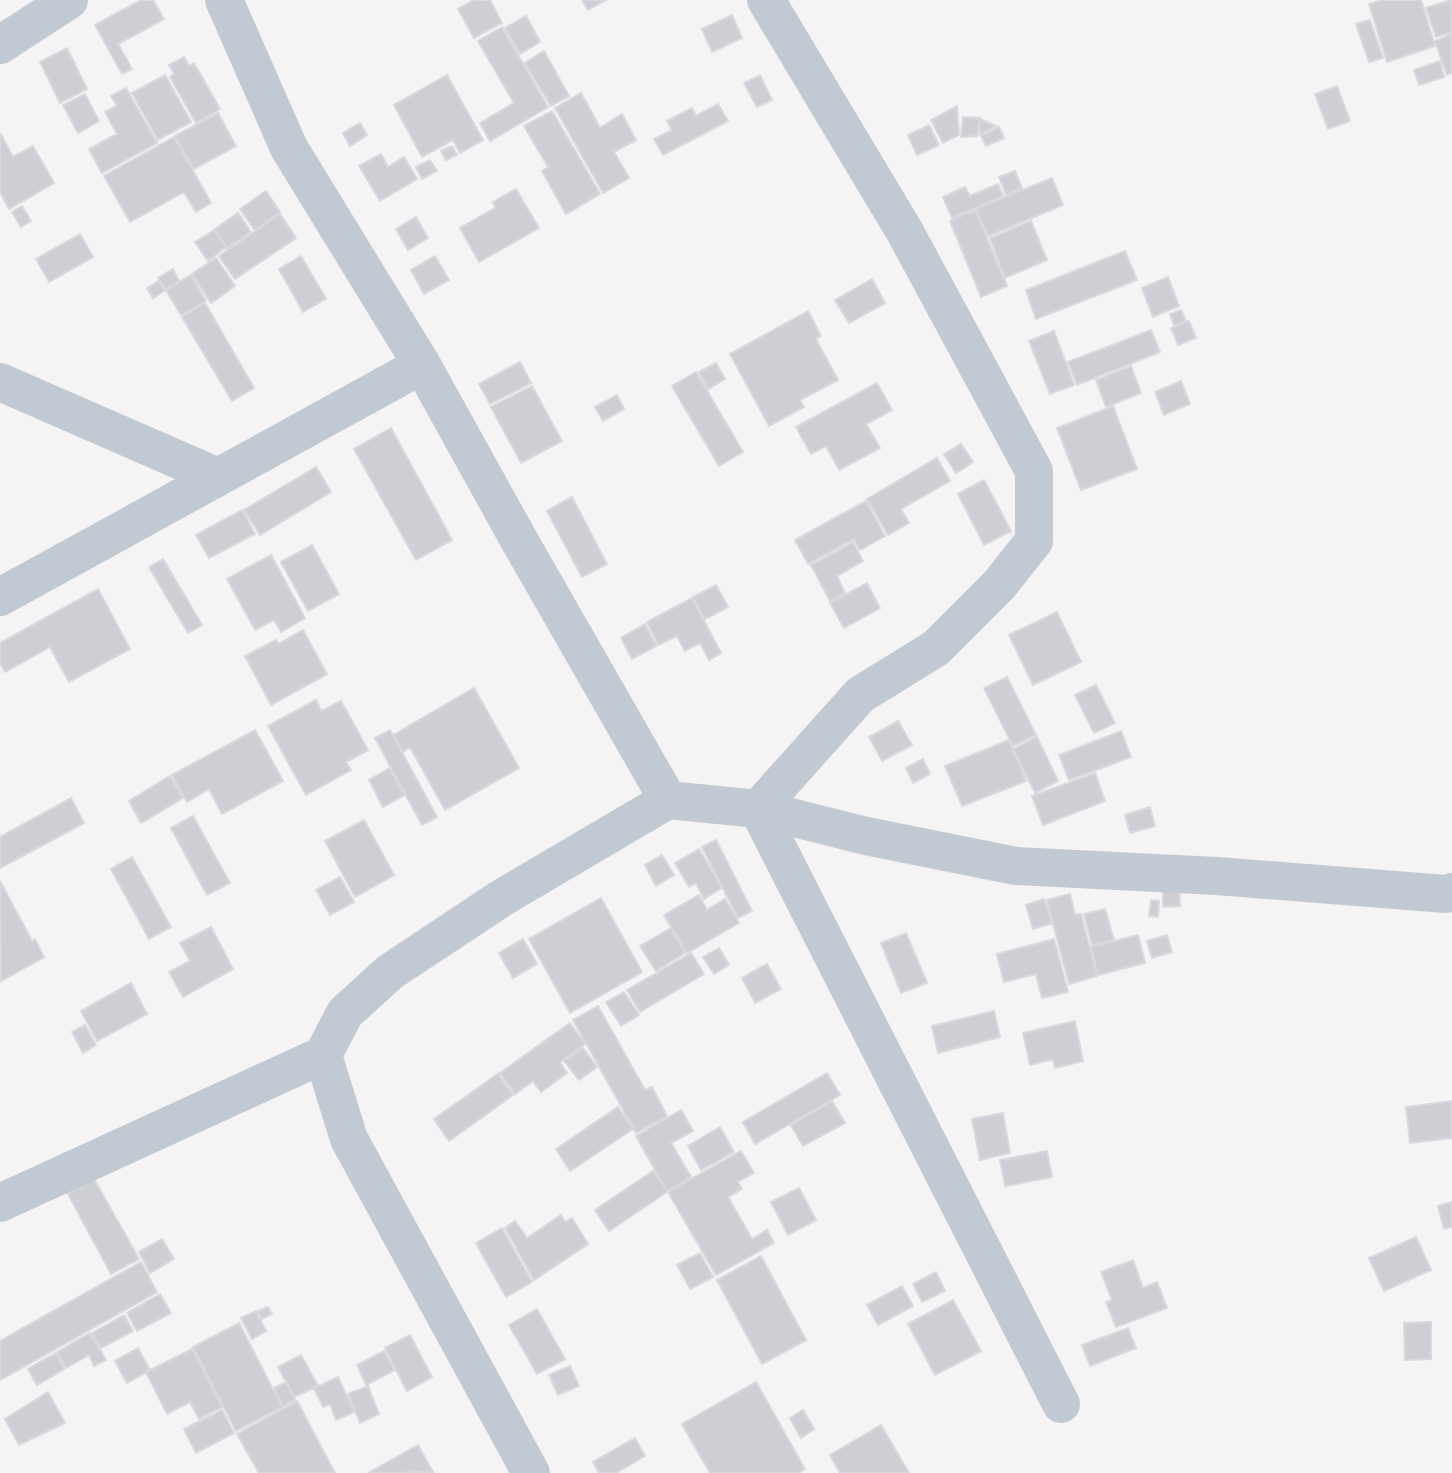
<svg xmlns="http://www.w3.org/2000/svg" width="1452" height="1473" font-family="'DM Sans',sans-serif">
<style>
.building{fill:#cdcfd5;stroke:#d7d9de;stroke-width:2}
.lines{fill:none;stroke-linecap:round;stroke-linejoin:round}
.minor{stroke:#c1cad2;stroke-width:38}
</style>
<rect width="100%" height="100%" fill="#f5f3f3"/>
<!-- building -->
<path class="building" d="M141,0H153L164,19L118,44L132,69L122,74L95,25Z
M474,0H490L502,23L474,38L458,9Z
M582,0H606L588,10Z
M1383,0H1421L1435,46L1387,62L1369,4Z
M1451,0L1452,32L1436,37L1426,8Z
M732,15L742,38L712,52L702,29Z
M526,16L540,42L520,54L505,28Z
M1370,20L1383,58L1369,62L1356,24Z
M502,27L548,107L490,141L480,123L514,103L478,41Z
M1452,34V73L1447,75L1435,41Z
M67,48L87,89L60,103L40,62Z
M544,51L569,96L551,106L525,63Z
M184,57L189,66L194,63L220,109L196,123L170,77L174,74L169,65Z
M1440,61L1444,77L1419,85L1414,70Z
M165,75L191,122L158,140L132,93Z
M447,75L483,140L460,153L453,140L422,157L394,105Z
M760,75L772,100L757,107L744,83Z
M1337,86L1350,121L1328,129L1315,94Z
M126,88L157,143L102,173L89,149L117,134L105,112L117,106L111,96Z
M581,93L600,128L622,114L636,140L614,152L629,178L603,193L555,108Z
M85,94L99,121L78,133L63,105Z
M718,104L728,121L663,155L654,139L672,130L667,121L692,108L696,116Z
M957,106L959,135L943,143L931,120Z
M552,111L600,194L566,214L542,171L548,167L524,126Z
M218,113L236,146L194,169L175,136Z
M963,117L980,118L977,136L961,137Z
M980,119L996,126L980,134Z
M360,123L367,135L350,146L343,133Z
M929,125L939,145L917,155L908,135Z
M999,127L1004,138L986,146L981,136Z
M0,133L13,157L33,146L54,183L9,209L0,192Z
M174,137L211,203L196,212L184,192L130,222L104,176Z
M452,146L457,155L446,160L441,151Z
M381,154L388,167L404,157L417,179L380,201L359,166Z
M430,160L437,171L422,179L416,167Z
M1015,171L1022,188L1006,195L999,177Z
M1052,178L1063,205L988,236L976,209Z
M998,184L1003,196L952,218L943,197L965,187L970,196Z
M516,189L539,228L479,262L460,228L495,208L493,202Z
M266,191L280,212L255,230L240,209Z
M22,206L31,221L21,227L12,212Z
M975,210L1007,286L981,297L950,221Z
M238,213L251,232L227,248L215,229Z
M280,214L296,238L235,279L219,256Z
M416,217L428,238L408,250L396,229Z
M1031,221L1047,260L1005,278L990,238Z
M214,230L226,247L208,261L195,242Z
M80,234L93,257L49,282L36,259Z
M1125,251L1137,280L1036,319L1026,290Z
M301,256L326,299L303,312L279,269Z
M435,256L449,280L424,294L411,270Z
M216,258L235,286L211,303L192,274Z
M173,269L179,281L165,289L158,278Z
M191,275L206,301L181,315L166,290Z
M1168,277L1179,306L1153,317L1142,288Z
M872,279L885,303L849,323L835,300Z
M159,281L164,291L153,298L147,288Z
M205,303L254,388L232,401L182,317Z
M1181,310L1186,321L1174,326L1170,314Z
M808,311L821,336L816,339L838,380L800,400L804,407L769,426L730,354Z
M1189,321L1196,338L1178,345L1171,328Z
M1151,330L1160,352L1077,385L1068,362Z
M1054,331L1074,385L1050,394L1029,341Z
M520,362L531,383L490,404L479,384Z
M716,363L725,379L708,389L699,372Z
M1131,366L1141,393L1106,407L1096,380Z
M696,372L743,452L719,466L672,386Z
M1181,381L1190,404L1164,415L1155,392Z
M877,383L892,410L866,424L880,448L839,470L826,446L811,454L796,427Z
M532,386L562,441L521,463L491,407Z
M617,395L624,409L603,421L595,407Z
M1113,406L1137,469L1081,490L1057,428Z
M391,428L452,540L416,560L354,449Z
M961,444L973,462L956,473L944,454Z
M937,458L950,481L901,509L909,523L888,535L867,499Z
M316,467L331,492L260,535L244,510Z
M984,480L1011,531L984,545L958,494Z
M572,497L607,564L582,577L547,511Z
M866,501L885,536L860,550L854,539L808,564L795,540Z
M242,510L255,534L209,558L196,535Z
M853,542L863,561L837,576L845,593L830,601L811,565Z
M312,545L339,594L308,611L281,562Z
M271,555L305,618L281,632L274,620L255,630L227,579Z
M163,559L202,625L188,633L149,567Z
M867,583L880,608L844,628L830,603Z
M716,585L728,607L705,619L693,597Z
M98,589L130,649L69,682L50,647L5,672L0,663V643Z
M692,598L721,653L709,660L700,643L685,651L677,636L658,645L647,622Z
M1057,612L1081,662L1033,685L1009,635Z
M645,624L656,646L632,659L621,638Z
M303,630L327,674L271,705L245,656L276,640L278,644Z
M1007,677L1036,735L1013,746L984,688Z
M1096,685L1115,723L1094,733L1075,695Z
M474,688L519,768L445,810L410,747L403,752L393,735Z
M316,700L321,711L341,701L368,750L346,762L351,770L306,795L268,726Z
M898,721L912,745L882,761L869,737Z
M255,730L283,781L222,814L209,789L187,802L172,775Z
M390,730L437,817L422,825L375,738Z
M1121,731L1131,757L1069,780L1059,755Z
M1037,737L1058,781L1035,793L1013,749Z
M1009,740L1026,781L962,806L945,766Z
M923,759L930,774L913,783L906,768Z
M390,768L404,795L383,807L369,780Z
M1095,773L1105,801L1043,825L1032,796Z
M170,776L183,798L141,823L129,801Z
M71,798L84,823L0,868V837Z
M1150,807L1155,826L1130,833L1125,815Z
M193,816L230,883L207,895L171,828Z
M364,820L394,875L355,897L325,841Z
M716,840L752,911L738,918L702,847Z
M699,849L722,888L704,899L696,883L689,887L675,863Z
M662,855L674,875L656,886L645,865Z
M132,857L171,927L149,939L111,869Z
M340,877L354,902L330,915L316,890Z
M0,881L32,941L35,939L44,957L1,981Z
M1163,891H1179L1180,906L1163,907Z
M1070,894L1075,915L1081,914L1097,976L1069,984L1047,900Z
M699,895L707,910L725,899L739,923L687,953L664,915Z
M601,898L642,972L570,1013L529,939Z
M1044,899L1052,923L1033,929L1026,905Z
M1151,900L1159,901L1158,917L1149,916Z
M1105,909L1114,940L1092,945L1084,914Z
M211,927L233,969L183,997L169,972L190,961L180,943Z
M671,928L685,953L656,971L640,946Z
M906,933L927,983L901,993L881,943Z
M1138,935L1145,963L1098,975L1091,947Z
M1167,935L1172,952L1152,958L1147,941Z
M523,939L537,964L513,978L499,953Z
M1054,939L1068,992L1042,998L1036,974L1004,982L997,954Z
M719,948L729,965L714,974L703,957Z
M691,953L704,974L640,1012L627,990Z
M767,964L781,989L755,1003L742,978Z
M131,983L147,1014L97,1041L81,1011Z
M624,992L639,1015L621,1026L606,1002Z
M598,1006L645,1090L652,1087L667,1116L636,1133L573,1020Z
M994,1011L1000,1037L938,1053L932,1026Z
M1075,1021L1083,1061L1055,1068L1053,1059L1030,1065L1023,1033Z
M570,1023L585,1044L560,1062L567,1073L541,1092L533,1081L515,1094L500,1073Z
M85,1025L96,1045L83,1053L72,1032Z
M583,1048L597,1067L579,1080L564,1061Z
M827,1073L840,1095L755,1144L743,1122Z
M498,1074L513,1095L449,1141L434,1119Z
M832,1101L845,1123L803,1146L791,1125Z
M1452,1101V1138L1410,1143L1406,1107Z
M618,1107L633,1129L570,1171L556,1149Z
M681,1110L693,1131L671,1143L691,1177L667,1191L636,1136Z
M1003,1113L1010,1153L980,1160L972,1119Z
M720,1127L734,1152L701,1170L688,1146Z
M741,1151L754,1173L738,1182L742,1189L728,1197L752,1239L767,1230L774,1243L716,1275L668,1192Z
M1047,1151L1052,1177L1005,1186L1000,1160Z
M653,1171L668,1191L609,1231L595,1210Z
M94,1179L139,1259L111,1274L68,1194Z
M799,1188L816,1220L788,1235L771,1202Z
M1452,1202V1227L1444,1229L1438,1206Z
M561,1215L565,1222L572,1218L588,1244L534,1280L505,1228L515,1221L527,1238Z
M502,1228L532,1282L506,1297L476,1243Z
M1416,1237L1431,1270L1384,1291L1369,1258Z
M162,1239L174,1259L150,1273L139,1252Z
M700,1253L713,1277L690,1289L677,1265Z
M761,1256L806,1340L762,1364L717,1280Z
M1133,1260L1143,1288L1157,1282L1167,1308L1116,1327L1106,1302L1112,1300L1101,1272Z
M141,1262L157,1292L0,1380V1341Z
M936,1272L945,1291L922,1302L913,1284Z
M902,1286L913,1306L878,1325L867,1305Z
M160,1294L171,1313L137,1331L127,1313Z
M953,1300L981,1351L935,1375L908,1324Z
M268,1307L272,1314L262,1319L258,1311Z
M537,1309L565,1359L537,1374L509,1325Z
M256,1311L266,1331L252,1339L241,1318Z
M124,1315L133,1331L101,1348L92,1333Z
M1431,1322V1359L1405,1360L1404,1323Z
M239,1323L282,1407L236,1431L193,1347Z
M1128,1328L1136,1348L1090,1366L1082,1345Z
M90,1333L106,1360L94,1366L89,1355L66,1368L57,1352Z
M410,1335L432,1377L407,1391L385,1348Z
M138,1348L150,1370L127,1383L115,1361Z
M192,1349L222,1407L199,1419L190,1402L167,1414L146,1372Z
M384,1351L395,1370L366,1385L357,1365Z
M56,1353L64,1369L37,1385L28,1369Z
M301,1355L318,1386L294,1397L278,1367Z
M570,1366L579,1386L558,1395L549,1375Z
M338,1377L354,1412L336,1420L330,1404L323,1407L314,1388Z
M286,1382L295,1400L283,1406L274,1388Z
M756,1382L805,1469L798,1473H710L682,1424Z
M368,1386L379,1414L360,1423L348,1394Z
M48,1392L65,1423L19,1445L5,1419Z
M297,1401L335,1473H259L237,1434Z
M222,1410L234,1433L196,1453L184,1429Z
M803,1410L814,1429L801,1438L790,1418Z
M881,1425L909,1473H840L830,1455Z
M635,1438L645,1456L616,1473H599L593,1462Z
M418,1445L433,1472L368,1473Z"/>
<g class="lines">
<!-- minor -->
<path class="minor" d="M224,0L289,148L422,365L519,540L668,800
M0,45L69,0
M0,382L218,477
M0,597L422,365
M758,809L860,695L936,648L999,585L1034,541V471L905,232L766,0
M758,809L1061,1404
M323,1055L349,1139L531,1473
M0,1203L323,1055L345,1013L390,972L500,899L668,800L758,809L866,836L1016,866L1217,876L1446,894L1452,892"/>
</g>
</svg>
